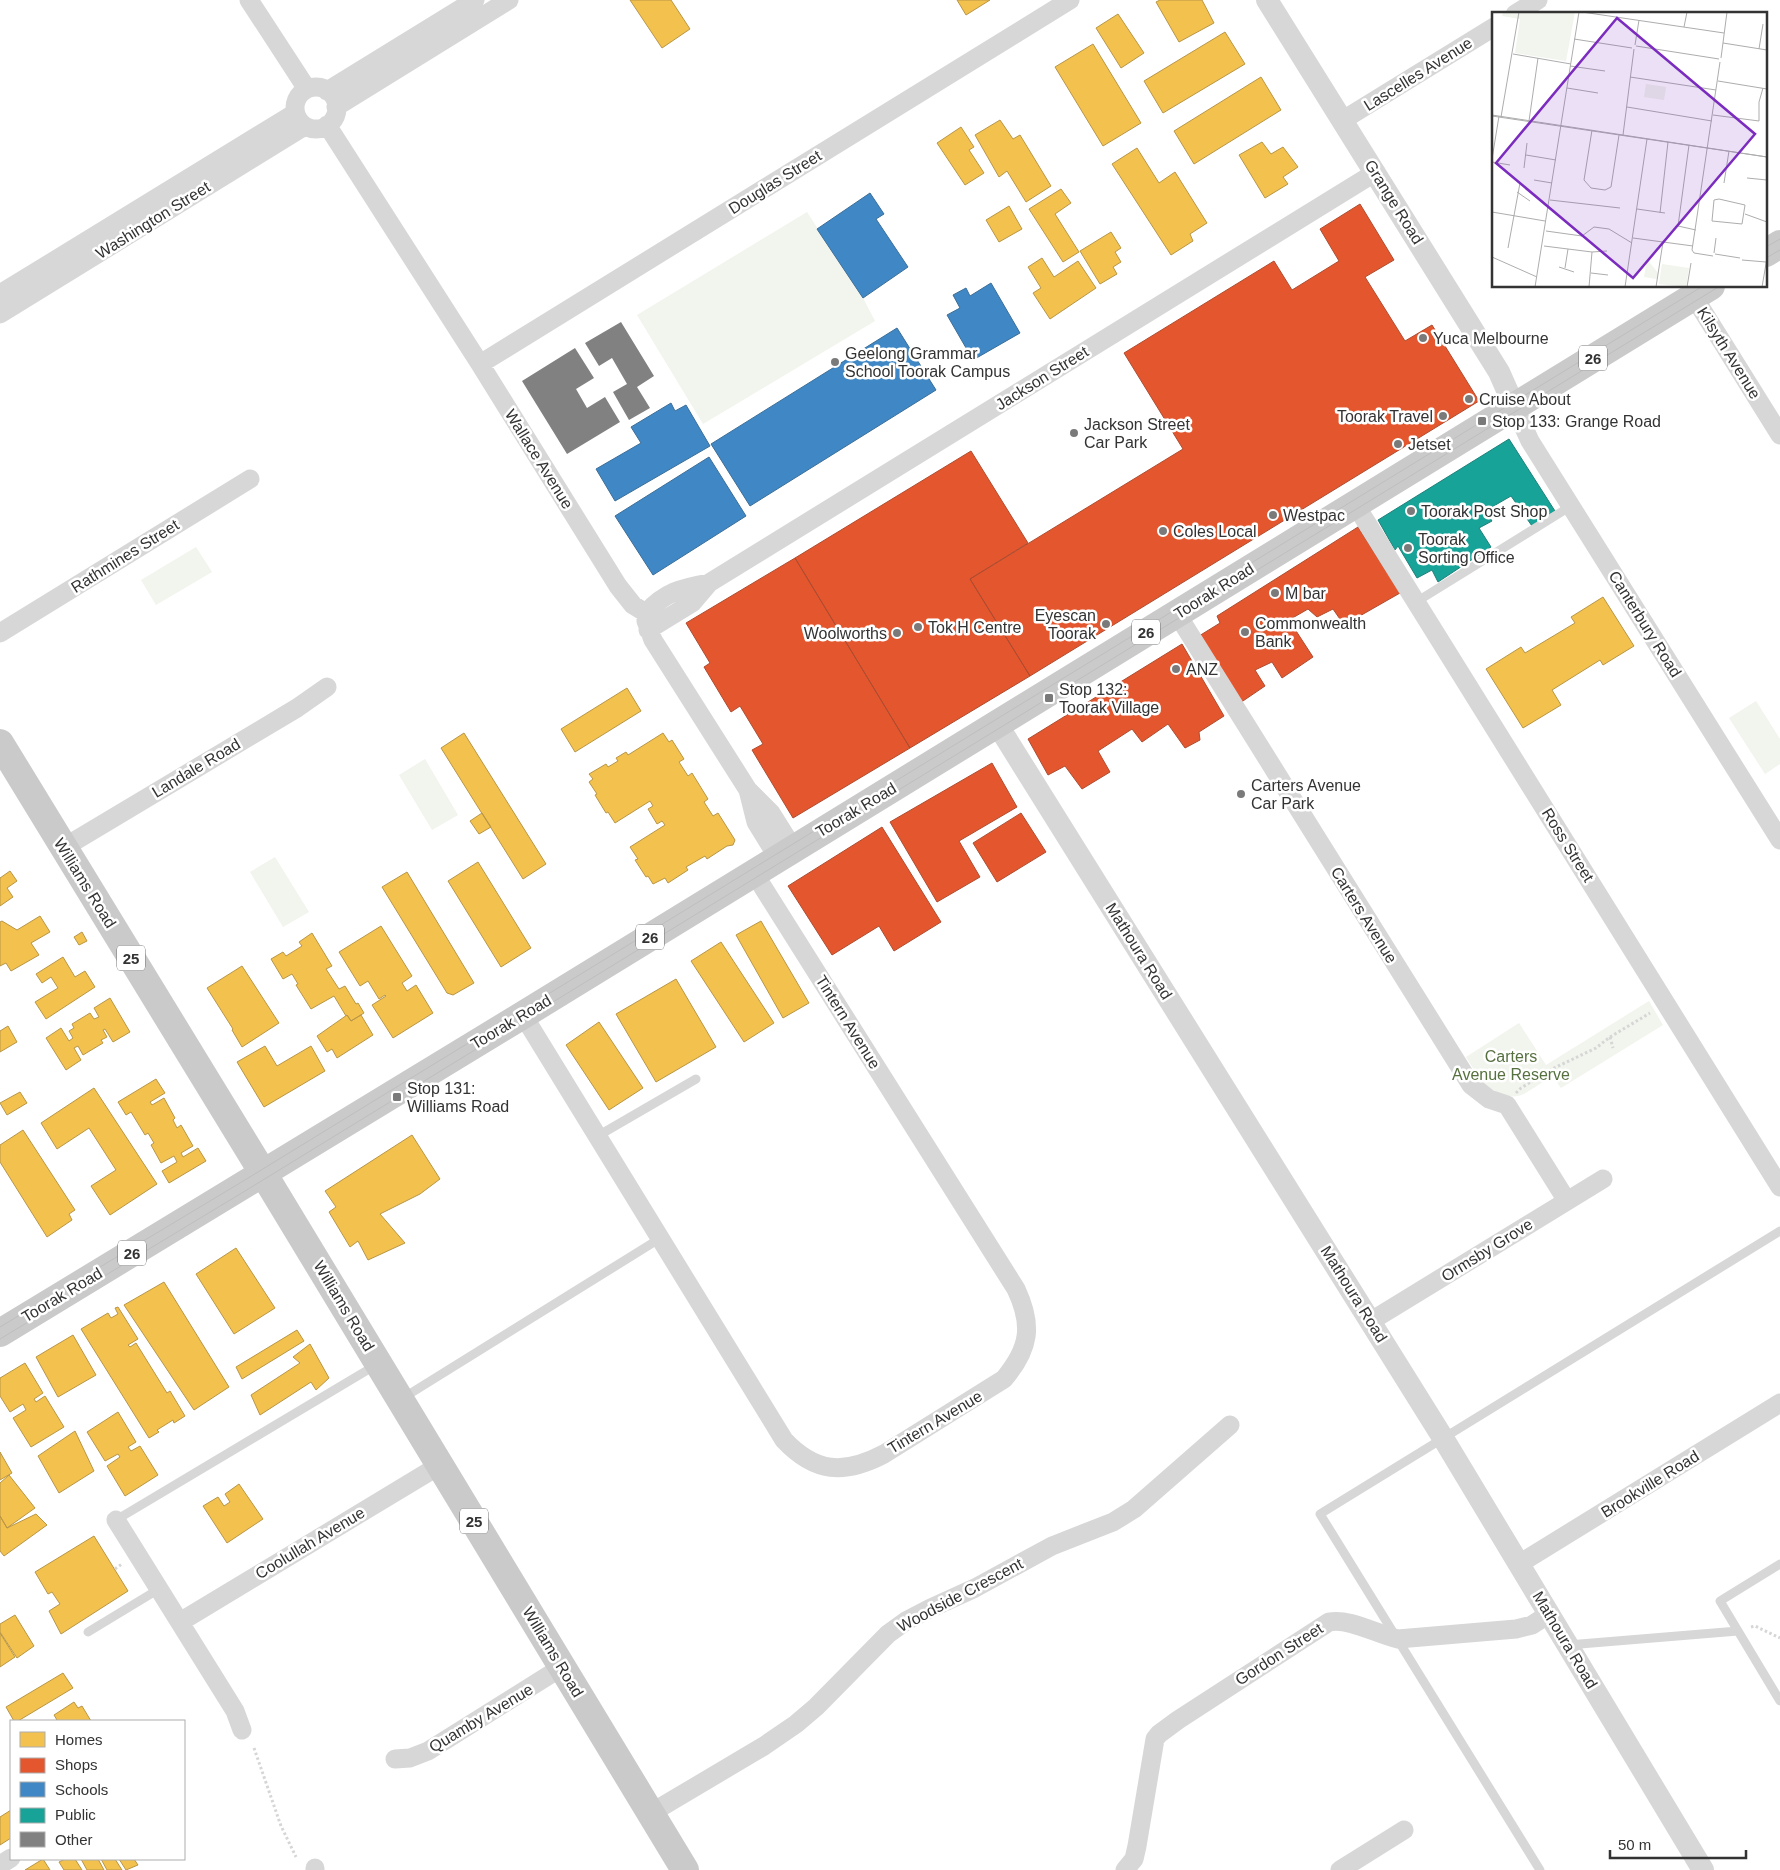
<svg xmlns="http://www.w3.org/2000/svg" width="1780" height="1870" font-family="Arial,sans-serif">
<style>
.green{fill:#f1f5ed}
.homes{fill:#f2c14e;stroke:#b99646}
.shops{fill:#e4572e;stroke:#af4c30}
.schools{fill:#3f88c5;stroke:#3b6e99}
.public{fill:#17a398;stroke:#1f817a}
.building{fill:#818181}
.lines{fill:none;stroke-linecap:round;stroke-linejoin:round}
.path{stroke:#d6d6d6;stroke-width:3;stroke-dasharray:2.5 2.5;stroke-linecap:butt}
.service{stroke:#d7d7d7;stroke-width:9}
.minor{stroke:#d7d7d7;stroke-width:19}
.tertiary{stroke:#d7d7d7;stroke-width:22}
.primary{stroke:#cacaca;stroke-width:28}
.tram{stroke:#bebebe;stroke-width:1}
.poi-dot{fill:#7a7a7a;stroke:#fff;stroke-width:2}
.labels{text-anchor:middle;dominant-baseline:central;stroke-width:5;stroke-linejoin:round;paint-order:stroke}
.shield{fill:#fff;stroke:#707070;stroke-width:1}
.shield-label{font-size:15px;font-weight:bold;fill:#333}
.street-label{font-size:16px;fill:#333;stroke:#fff}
.poi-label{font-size:16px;fill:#333;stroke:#fff;text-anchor:start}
.park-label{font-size:16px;fill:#56703f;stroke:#fff}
.inset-road{fill:none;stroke:#adadad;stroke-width:1}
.view{fill:#7b2cbf;fill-opacity:0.15;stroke:#7b2cbf;stroke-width:2.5}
.inset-edge{fill:none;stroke:#333;stroke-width:2.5}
</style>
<rect width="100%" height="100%" fill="#fff"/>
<!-- green -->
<path class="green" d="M807,212L863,298L875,321L703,424L637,315Z
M196,547L212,572L156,605L141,580Z
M1756,701L1780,739V764L1765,774L1729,718Z
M425,759L458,815L432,830L399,775Z
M275,857L309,912L283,927L250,872Z
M1649,1001L1663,1025L1561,1088L1552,1076C1543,1081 1527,1094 1518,1096C1501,1099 1481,1084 1471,1072L1474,1070L1466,1057L1519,1023L1546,1065Z"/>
<!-- homes -->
<path class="homes" d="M630,0H671L690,29L662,48Z
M957,0H990L966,15Z
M1160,0H1202L1214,23L1179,42L1156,2Z
M1118,14L1144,53L1121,68L1096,28Z
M1225,32L1245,64L1163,113L1144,81Z
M1093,44L1141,123L1103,146L1055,67Z
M1261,77L1281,110L1194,164L1174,131Z
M1000,120L1013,139L1020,135L1051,186L1026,202L1007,171L999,177L975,135Z
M961,127L974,147L969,150L984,173L965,185L937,143Z
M1262,142L1271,154L1283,147L1298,167L1283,177L1288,184L1265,198L1239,155Z
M1137,148L1159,183L1175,172L1207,223L1190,234L1193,241L1171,255L1112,164Z
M1061,189L1071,203L1055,214L1079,252L1063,262L1029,209Z
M1009,206L1022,229L999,242L986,220Z
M1111,232L1121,248L1115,252L1121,262L1113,267L1117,274L1100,284L1080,251Z
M1042,258L1054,277L1078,261L1096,288L1050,319L1033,293L1041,288L1028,267Z
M1603,597L1634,646L1603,665L1600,660L1552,690L1561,705L1523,728L1486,669L1521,647L1525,653L1575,623L1571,617Z
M627,688L641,711L575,752L561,729Z
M464,733L546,864L523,879L441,748Z
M663,733L669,742L672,740L684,759L679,762L688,776L692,773L708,799L704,802L713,816L718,813L735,840L733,845L727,846L707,859L705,856L686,867L688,870L668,883L665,878L653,884L648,876L646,877L635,860L638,859L630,847L665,825L662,821L657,824L648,809L653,806L650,801L615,823L608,812L606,813L595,795L597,794L589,782L593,779L589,774L606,764L608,767L618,761L616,758L626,752L628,755Z
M482,813L491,827L479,834L470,821Z
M478,862L531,948L501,967L448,881Z
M10,871L17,881L7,888L13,897L0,906V878Z
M407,872L474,983L453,995L447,993L382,887Z
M40,916L50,932L31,943L39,955L11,971L6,963L0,966V922L2,921L17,930Z
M761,921L809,1003L783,1018L736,935Z
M381,926L412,976L402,983L407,991L416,985L433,1013L393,1038L372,1005L386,996L385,995L379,999L368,981L360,986L339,952Z
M82,932L87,941L79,945L74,937Z
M312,933L332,966L326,969L339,989L345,986L356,1004L358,1003L364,1013L351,1021L347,1015L346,1016L334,996L311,1009L296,985L298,984L292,974L283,979L271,959L283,952L286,956L302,946L299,942Z
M721,942L774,1023L744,1042L691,961Z
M63,957L75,977L85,971L95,987L46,1019L35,1002L58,988L51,977L42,983L36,974Z
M242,966L279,1023L242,1047L232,1030L233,1029L207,988Z
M676,979L716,1047L656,1082L616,1014Z
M110,998L130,1032L113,1042L105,1029L103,1030L107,1037L101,1040L103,1043L83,1055L78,1046L74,1048L81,1060L66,1070L46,1038L61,1028L69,1041L73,1038L69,1031L74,1028L72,1024L90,1013L94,1019L99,1017L94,1008Z
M347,1015L351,1021L361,1015L373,1035L337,1058L332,1049L327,1052L317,1036Z
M599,1022L643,1088L609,1110L566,1045Z
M8,1026L17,1042L0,1052V1031Z
M265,1046L277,1066L311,1046L325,1071L264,1107L237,1062Z
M156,1079L165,1093L150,1102L152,1105L164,1098L175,1118L173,1120L177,1128L181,1125L193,1146L181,1153L183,1157L198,1148L206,1161L169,1183L162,1171L177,1162L174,1156L161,1163L151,1145L154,1143L148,1133L145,1135L131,1112L126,1115L118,1102Z
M94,1088L157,1184L110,1215L91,1186L116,1170L89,1128L57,1149L41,1123Z
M20,1092L27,1103L7,1115L0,1103Z
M23,1130L75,1210L69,1214L72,1220L47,1237L0,1162V1145Z
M412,1135L440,1179L420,1194L380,1214L405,1243L368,1260L358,1241L350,1247L329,1212L336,1207L325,1191Z
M236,1248L275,1308L234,1334L196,1274Z
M164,1282L229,1387L194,1410L124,1305Z
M118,1307L138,1339L128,1345L130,1347L136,1343L167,1393L170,1391L185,1416L174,1423L173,1420L157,1430L159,1432L149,1438L81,1329L108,1313L111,1318L118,1314L115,1308Z
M297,1330L304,1341L242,1379L236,1367Z
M73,1335L96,1375L58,1397L36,1357Z
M310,1344L329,1378L316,1390L311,1382L260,1415L251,1395L300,1363L293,1357Z
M25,1363L43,1393L34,1399L36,1402L45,1396L64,1427L31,1447L13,1418L26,1410L23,1404L10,1412L0,1396V1378Z
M118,1412L136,1442L128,1447L131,1451L140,1446L158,1475L125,1496L107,1466L120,1457L118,1454L105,1461L87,1432Z
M75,1431L94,1471L59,1493L38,1456Z
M0,1452L12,1473L0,1480Z
M9,1475L35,1508L7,1528L0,1516V1483Z
M239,1484L263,1519L227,1543L203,1506L218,1497L224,1506L230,1502L225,1494Z
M36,1514L47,1525L4,1556L0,1551V1516L7,1528Z
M94,1536L128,1591L61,1634L49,1611L60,1604L52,1592L48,1594L35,1572Z
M15,1615L34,1646L17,1658L0,1632V1624Z
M0,1633L15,1657L0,1667Z
M63,1673L73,1688L18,1721H14L6,1707Z
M74,1702L78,1708L82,1706L91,1721H55L57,1720L54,1715Z
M11,1810V1838L0,1845V1817Z
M43,1859L50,1870H25Z
M65,1859H75L82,1870H64L59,1862Z
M81,1859H98L104,1870H87Z
M101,1859H115L122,1870H107Z
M119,1859H134L138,1865L126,1870Z"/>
<!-- shops -->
<path class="shops" d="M1360,204L1394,260L1365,277L1405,341L1432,325L1479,401L1030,676L970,579L1183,449L1124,353L1274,261L1292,290L1339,261L1320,229Z
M971,451L1028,543L970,579L1030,676L910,748L795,558Z
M1358,527L1400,593L1344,625L1333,609L1317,617L1308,609L1289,620L1313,657L1282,678L1272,662L1255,670L1265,686L1240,703L1199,636L1220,623L1217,616Z
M795,558L910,748L793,818L752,750L763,744L740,706L731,712L704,667L710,663L686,623Z
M1182,644L1224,716L1199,732L1200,740L1185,748L1168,724L1142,742L1132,729L1098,751L1110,772L1082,789L1065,766L1048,775L1028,739Z
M992,763L1017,807L959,841L980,877L937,902L890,822Z
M1021,813L1046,852L997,882L973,843Z
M882,827L941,922L894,951L879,926L832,955L788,886Z"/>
<!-- schools -->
<path class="schools" d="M870,193L884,214L876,219L908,267L863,298L817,229Z
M991,283L1020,333L973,360L947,315L960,308L953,295L966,288L970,296Z
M897,328L936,390L750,506L711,444Z
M671,403L675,411L686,405L710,446L615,501L596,469L641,443L631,427Z
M709,457L746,516L653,575L615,516Z"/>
<!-- public -->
<path class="public" d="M1509,439L1555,511L1532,526L1511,496L1485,511L1492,521L1479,528L1491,547L1438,582L1432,570L1417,578L1398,546L1395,550L1378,520Z"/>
<!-- building -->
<path class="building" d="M621,322L654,376L637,387L650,408L629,420L613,392L627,384L612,358L599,366L585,343Z
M575,348L594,378L576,389L587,408L605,397L620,422L567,454L522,381Z"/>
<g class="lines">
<!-- path -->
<path class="path" d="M1610,1037L1613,1048
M1516,1093L1521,1088L1550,1070L1596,1048L1610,1037L1650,1013
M115,1569L122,1564
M1751,1627L1755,1626L1780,1638
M254,1748L281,1826L296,1857"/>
<!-- service -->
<path class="service" d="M1416,602L1571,506
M596,1137L696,1079
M403,1398L659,1239
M116,1520L376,1365
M1780,1564L1720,1601L1780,1701
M88,1632L159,1589
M1568,1645L1738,1631
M1540,1870L1320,1514L1780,1231"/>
<!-- minor -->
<path class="minor" d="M249,0L307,89
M1515,14L1538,0
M295 108a21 21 0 1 1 42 0a21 21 0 1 1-42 0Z
M327,91L475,0
M336,107L509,0
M1343,120L1494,27
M327,125L480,364L618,586L633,605L646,613V621L653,640L748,790L771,813L793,848
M0,294L295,113
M1694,297L1780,435
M0,314L305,126
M480,364L1070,0
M1514,406L1530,441L1780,840
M1355,504L1780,1187
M646,613C665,592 681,588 709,583
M1177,614L1471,1085L1489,1099L1507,1105L1567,1201
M648,630L692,603L709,583L1376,172
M0,633L250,479
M748,790L756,822L778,858
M63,848L297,708L327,687
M523,1015L784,1440C815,1473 844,1475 884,1454L1004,1379C1030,1348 1033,1325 1016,1289L754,873
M1371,1321L1603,1179
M116,1520L235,1711L242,1730
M1519,1564L1780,1403
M180,1622L440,1465
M395,1759L410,1758L428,1751L562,1667
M651,1813L764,1746L796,1724L816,1707L888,1634L906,1621L929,1609L975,1588L1052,1546L1113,1522L1134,1509L1230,1425
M0,1865L11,1858
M315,1868V1870
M1125,1870L1134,1859L1137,1846L1155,1739L1159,1734L1178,1720L1329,1622C1350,1618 1376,1634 1398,1639L1516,1629L1532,1625L1549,1614
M1340,1870L1404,1830"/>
<!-- tertiary -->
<path class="tertiary" d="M1267,0L1499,372L1514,406
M997,724L1443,1438L1703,1870"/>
<!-- primary -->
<path class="primary" d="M1766,253L1780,244
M0,743L263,1173L685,1870
M0,1333L523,1015L1711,286"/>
<!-- tram -->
<path class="tram" d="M1766,247L1780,239
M1766,258L1780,250
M0,1327L240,1183L1703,286
M0,1339L245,1191L1720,286"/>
</g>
<!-- markers -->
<g class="poi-dot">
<circle cx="1423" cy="338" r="5"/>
<circle cx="835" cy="362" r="5"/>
<circle cx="1469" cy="399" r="5"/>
<circle cx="1443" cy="416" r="5"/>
<rect x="1477" y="416" width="10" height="10" rx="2.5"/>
<circle cx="1074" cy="433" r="5"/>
<circle cx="1398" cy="444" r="5"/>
<circle cx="1411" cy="511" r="5"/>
<circle cx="1273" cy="515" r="5"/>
<circle cx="1163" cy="531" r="5"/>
<circle cx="1408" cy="548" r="5"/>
<circle cx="1275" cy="593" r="5"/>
<circle cx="1106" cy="624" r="5"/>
<circle cx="918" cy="627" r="5"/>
<circle cx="1245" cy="632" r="5"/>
<circle cx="897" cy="633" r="5"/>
<circle cx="1176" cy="669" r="5"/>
<rect x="1044" y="693" width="10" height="10" rx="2.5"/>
<circle cx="1241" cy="794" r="5"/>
<rect x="392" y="1092" width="10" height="10" rx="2.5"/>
</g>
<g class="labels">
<!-- shield labels -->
<g class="shield">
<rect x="1579" y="345.5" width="28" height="25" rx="4"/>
<rect x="1132" y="619.5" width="28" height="25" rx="4"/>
<rect x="636" y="924.5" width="28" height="25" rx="4"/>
<rect x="117" y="945.5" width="28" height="25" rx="4"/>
<rect x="118" y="1240.5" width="28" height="25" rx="4"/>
<rect x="460" y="1508.5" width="28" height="25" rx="4"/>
</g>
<g class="shield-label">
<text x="1593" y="358">26</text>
<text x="1146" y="632">26</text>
<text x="650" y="937">26</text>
<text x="131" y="958">25</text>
<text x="132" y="1253">26</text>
<text x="474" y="1521">25</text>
</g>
<!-- street labels -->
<g class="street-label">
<text transform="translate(1418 74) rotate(-32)">Lascelles Avenue</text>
<text transform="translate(775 182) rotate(-32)">Douglas Street</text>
<text transform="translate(1394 202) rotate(58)">Grange Road</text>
<text transform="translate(153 220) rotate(-32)">Washington Street</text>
<text transform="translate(1729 353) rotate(58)">Kilsyth Avenue</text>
<text transform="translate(1042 378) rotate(-32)">Jackson Street</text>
<text transform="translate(539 459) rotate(58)">Wallace Avenue</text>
<text transform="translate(125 556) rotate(-32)">Rathmines Street</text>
<text transform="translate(1214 591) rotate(-32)">Toorak Road</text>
<text transform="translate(1645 624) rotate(58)">Canterbury Road</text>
<text transform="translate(196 768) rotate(-31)">Landale Road</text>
<text transform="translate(856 810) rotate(-31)">Toorak Road</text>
<text transform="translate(1568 845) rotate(58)">Ross Street</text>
<text transform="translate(85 883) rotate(58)">Williams Road</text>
<text transform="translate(1364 915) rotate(58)">Carters Avenue</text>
<text transform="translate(1139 951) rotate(58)">Mathoura Road</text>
<text transform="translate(511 1022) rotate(-31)">Toorak Road</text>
<text transform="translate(848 1022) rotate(58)">Tintern Avenue</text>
<text transform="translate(1487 1250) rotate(-32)">Ormsby Grove</text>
<text transform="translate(1354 1294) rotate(58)">Mathoura Road</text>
<text transform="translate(62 1295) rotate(-31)">Toorak Road</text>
<text transform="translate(344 1306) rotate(59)">Williams Road</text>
<text transform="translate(935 1422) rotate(-31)">Tintern Avenue</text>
<text transform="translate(1650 1484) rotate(-32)">Brookville Road</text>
<text transform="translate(310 1543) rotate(-31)">Coolullah Avenue</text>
<text transform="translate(960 1595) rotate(-28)">Woodside Crescent</text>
<text transform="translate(1565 1640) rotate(59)">Mathoura Road</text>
<text transform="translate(553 1652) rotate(59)">Williams Road</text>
<text transform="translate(1279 1654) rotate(-33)">Gordon Street</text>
<text transform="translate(481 1718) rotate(-31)">Quamby Avenue</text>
</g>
<!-- poi labels -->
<g class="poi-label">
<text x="1433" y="338">Yuca Melbourne</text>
<text x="845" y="353">Geelong Grammar<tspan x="845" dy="18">School Toorak Campus</tspan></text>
<text x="1479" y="399">Cruise About</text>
<text x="1433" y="416" text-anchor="end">Toorak Travel</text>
<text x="1492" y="421">Stop 133: Grange Road</text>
<text x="1084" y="424">Jackson Street<tspan x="1084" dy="18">Car Park</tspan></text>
<text x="1408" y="444">Jetset</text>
<text x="1421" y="511">Toorak Post Shop</text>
<text x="1283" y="515">Westpac</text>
<text x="1173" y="531">Coles Local</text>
<text x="1418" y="539">Toorak<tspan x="1418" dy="18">Sorting Office</tspan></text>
<text x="1285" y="593">M bar</text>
<text x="1096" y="615" text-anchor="end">Eyescan<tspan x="1096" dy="18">Toorak</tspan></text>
<text x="1255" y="623">Commonwealth<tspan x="1255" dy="18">Bank</tspan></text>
<text x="928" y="627">Tok H Centre</text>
<text x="887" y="633" text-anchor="end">Woolworths</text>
<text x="1186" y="669">ANZ</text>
<text x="1059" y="689">Stop 132:<tspan x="1059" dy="18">Toorak Village</tspan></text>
<text x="1251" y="785">Carters Avenue<tspan x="1251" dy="18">Car Park</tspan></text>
<text x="407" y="1088">Stop 131:<tspan x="407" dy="18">Williams Road</tspan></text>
</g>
<!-- park labels -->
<g class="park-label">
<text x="1511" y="1056">Carters<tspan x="1511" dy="18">Avenue Reserve</tspan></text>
</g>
</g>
<!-- overview -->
<g transform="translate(1492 12)">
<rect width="275" height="275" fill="#fff"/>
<path d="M11,0H83L74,49L23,41L28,7L10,4ZM154,72L174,75L172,88L152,85ZM155,247L166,261L165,267L152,265ZM170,252L197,256L194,275L167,272Z" fill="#f1f5ed"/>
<path class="inset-road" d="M90,0L232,21M192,15L195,0M82,27L140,36M231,31L275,38M143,33L147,8M144,34L227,47M267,37L271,12M21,42L79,52M229,46L235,0M78,54L113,59M138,65L224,78M226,69L275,77M75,76L106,81M135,95L220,109M0,103L275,145M221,103L267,109V90L271,76M0,104L275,145M9,105L27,0M37,109L46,46M100,118L92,168L99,176L113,178L119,175L127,123M131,123L142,37M197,133L186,214L204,218M34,143L64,148M0,147L7,104M0,150L18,153M32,156L35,131M255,166L275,168M42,168L60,171M232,171L237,139M25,180L38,189M227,187L253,193L250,212L220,209L222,188ZM58,188L128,196M145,197L173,201M0,200L53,209M168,201L176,130M253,202L275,210M54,219L90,224L102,215L117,217L140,231M141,226L201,234M52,234L100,240L115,239M16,236L28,171M222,241L224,226M223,242L248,246M221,244L202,241L200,238L228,50M0,245L45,265M250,248L274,250M67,255L82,260M73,256L76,237M99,261L116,263M43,275L87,0M97,275L100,240M133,275L155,127M164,275L171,230M195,275L199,251M270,275L275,246"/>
<path class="view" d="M125,6L263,122L141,266L4,151Z"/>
<rect width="275" height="275" class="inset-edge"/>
</g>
<!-- legend -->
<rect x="10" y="1720" width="175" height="140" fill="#ffffff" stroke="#adadad"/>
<rect x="20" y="1732" width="25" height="15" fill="#f2c14e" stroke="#adadad"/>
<text x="55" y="1745" font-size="15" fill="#333333">Homes</text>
<rect x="20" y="1758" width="25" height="15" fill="#e4572e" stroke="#adadad"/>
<text x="55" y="1770" font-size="15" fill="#333333">Shops</text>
<rect x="20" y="1782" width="25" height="15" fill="#3f88c5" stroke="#adadad"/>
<text x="55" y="1795" font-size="15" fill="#333333">Schools</text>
<rect x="20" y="1808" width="25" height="15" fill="#17a398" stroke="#adadad"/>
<text x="55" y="1820" font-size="15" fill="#333333">Public</text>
<rect x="20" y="1832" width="25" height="15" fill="#818181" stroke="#adadad"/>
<text x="55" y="1845" font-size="15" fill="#333333">Other</text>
<!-- scale -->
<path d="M1610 1850v8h136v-8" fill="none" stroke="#333333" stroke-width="2.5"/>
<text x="1618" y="1850" font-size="15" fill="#333333" stroke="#ffffff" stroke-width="4" paint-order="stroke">50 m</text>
</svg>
